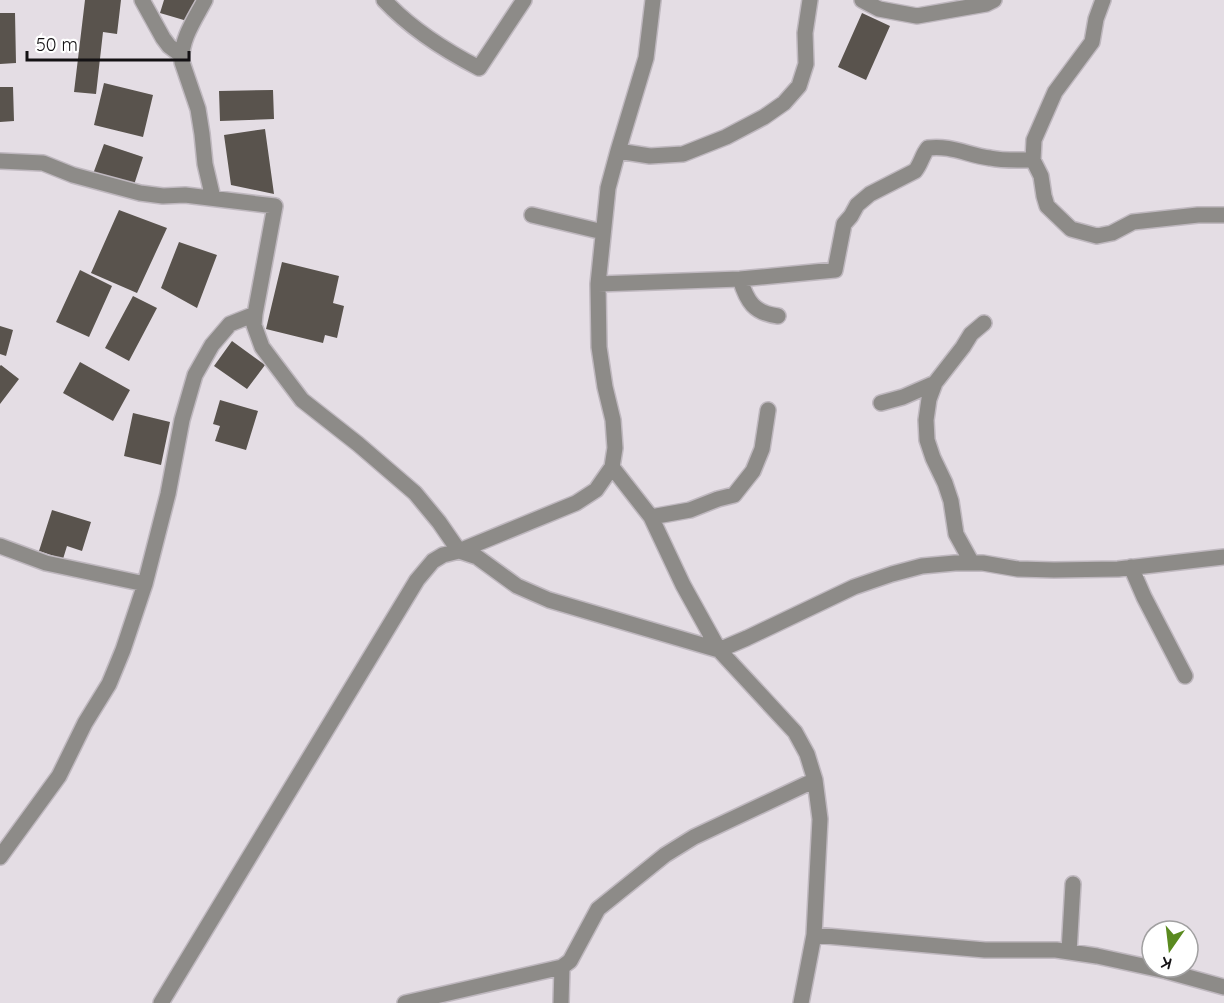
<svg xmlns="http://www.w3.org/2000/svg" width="1224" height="1003" font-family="Quicksand,sans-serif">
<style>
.building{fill:#59534d}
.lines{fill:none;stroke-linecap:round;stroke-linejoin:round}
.minor-casing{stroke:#bfb8bf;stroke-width:18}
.minor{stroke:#8d8b88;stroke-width:15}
</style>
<rect width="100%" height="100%" fill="#e4dde4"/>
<!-- building -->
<path class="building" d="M85,0H121L117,34L103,32L96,94L74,92Z
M164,0H201L194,23L160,13Z
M0,13H15L16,63L0,64Z
M862,13L890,26L866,80L838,67Z
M104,83L153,95L143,137L94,125Z
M0,87H13L14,121L0,122Z
M273,90L274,119L220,121L219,91Z
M265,129L274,194L231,185L224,135Z
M104,144L143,157L133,188L93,174Z
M119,210L167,228L137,293L91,273Z
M179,242L217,255L197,308L161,288Z
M282,262L339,276L333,303L344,306L337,338L325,335L323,343L266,329Z
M80,270L112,286L89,337L56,322Z
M133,296L157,308L129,361L105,348Z
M0,326L13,330L6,356L0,354Z
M232,341L265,365L247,389L214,366Z
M80,362L130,390L113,421L63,393Z
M1,365L19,379L0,404V366Z
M220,400L258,411L246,450L215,441L220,426L213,424Z
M133,413L170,422L161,465L124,456Z
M52,510L91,522L82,551L67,546L63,559L39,551Z"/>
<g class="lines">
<defs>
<path id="minor" d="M142,0L163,38L169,46L181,55
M205,0C195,19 180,40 182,62L198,109L202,134L205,164L213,198
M384,0C411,29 444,50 479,68L524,0
M862,0L879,9L917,16L986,4L994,0
M1103,0L1096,19L1092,42L1055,92L1034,140L1033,160L1041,176L1044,196L1047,206L1071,229L1097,236L1112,233L1133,222L1198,215H1224
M618,151L650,156L683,154L726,137L764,117L784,103L799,86L806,64L805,33L810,0
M0,161L43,163L73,175L140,193L163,196L185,195L275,206L255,314L254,325L262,347L302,400L358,444L415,493L439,522L459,551L576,503L596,490L612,467L615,448L613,420L605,387L599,347L598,284L608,188L618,151L646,58L653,0
M532,215L603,232
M740,279C747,302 754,313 778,316
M598,284L740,279L835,270L844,224L851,216L857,205L870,194L915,171C921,164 922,155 928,148C950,145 968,155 990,158C1004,161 1019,160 1033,160
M881,403L903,397L935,383
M612,467L651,517L683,585L719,650L795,732L807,754L815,780L820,819L814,935L801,1003
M651,517L690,510L718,499L734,495L753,471L762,449L768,410
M0,546L46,563L145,584
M972,563L956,534L951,501L945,483L933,458L927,440L926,420L929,399L935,383L963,347L971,334L984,323
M1131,567L1144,597L1185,676
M0,857L59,776L85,723L109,684L123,650L145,584L168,494L182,420L195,375L212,345L230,324L255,314
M814,935L985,950H1056L1097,956L1166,971L1224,987
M1069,952L1073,884
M161,1003L417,580L433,561L443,555L459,551L477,557L517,586L549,600L719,650L747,638L854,587L892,574L922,566L955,563H983L1018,569L1054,570L1118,569L1224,557
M405,1003L562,967L570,961L598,909L665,855L694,837L815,780
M561,1003L562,967"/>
</defs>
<!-- minor casing -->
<use href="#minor" class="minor-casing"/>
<!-- minor -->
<use href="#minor" class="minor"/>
</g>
<!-- north arrow -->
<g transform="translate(1170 949) rotate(194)"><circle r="28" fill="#ffffff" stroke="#a1a0a1" stroke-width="1.5"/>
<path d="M0-4.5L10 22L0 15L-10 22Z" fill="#5a8a1f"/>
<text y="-9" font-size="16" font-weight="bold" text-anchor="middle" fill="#141214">K</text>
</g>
<!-- scale -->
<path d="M27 51v9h162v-9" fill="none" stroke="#141214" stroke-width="3"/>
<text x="36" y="51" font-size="18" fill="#141214" stroke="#ffffff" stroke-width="4.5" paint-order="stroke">50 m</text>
</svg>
